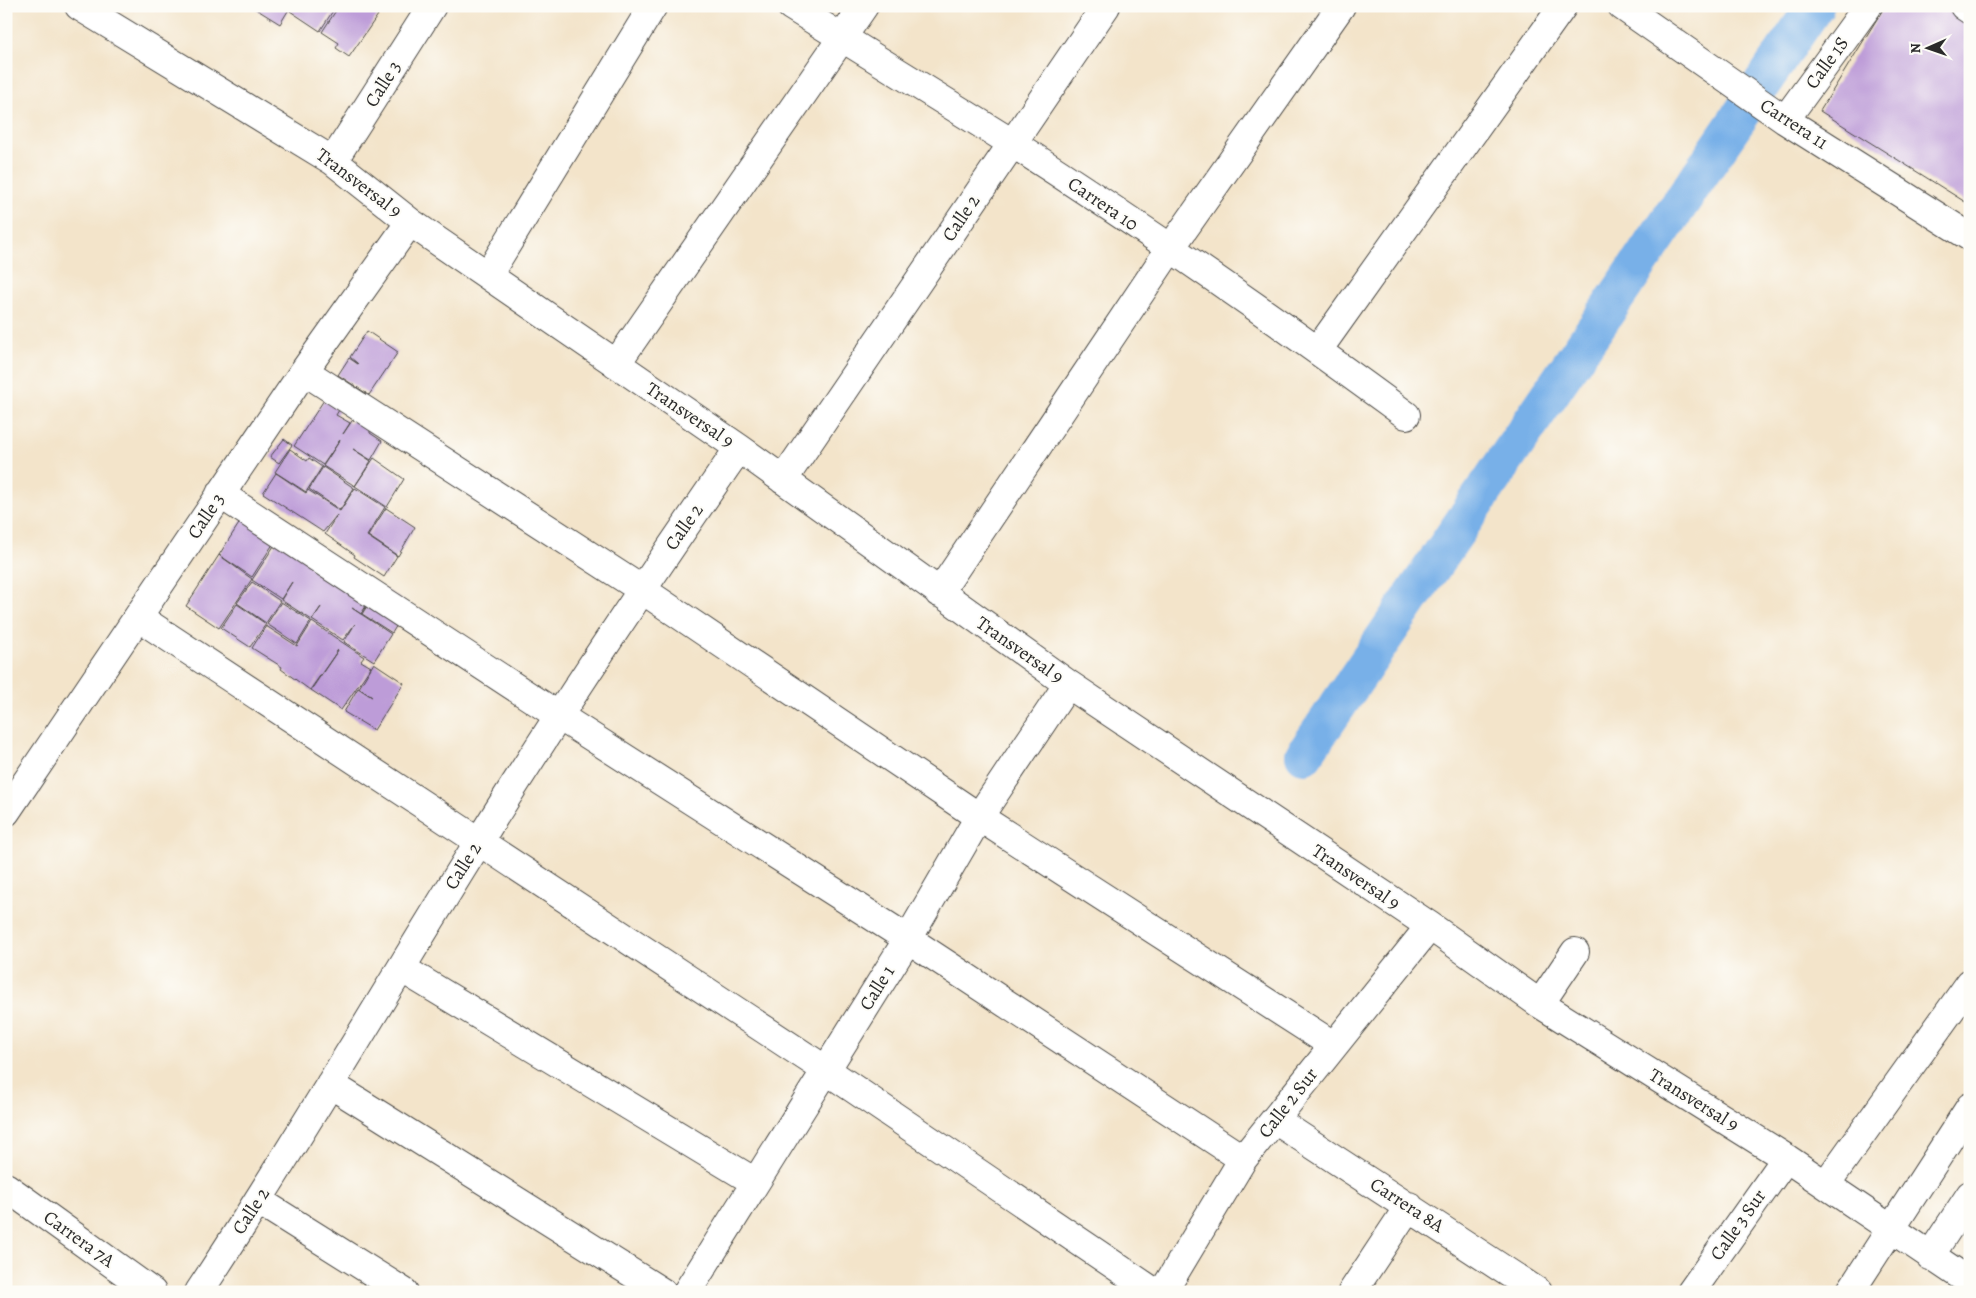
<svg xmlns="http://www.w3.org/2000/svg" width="1976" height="1298" font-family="Alegreya,serif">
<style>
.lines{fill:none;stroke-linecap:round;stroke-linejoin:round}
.canal{stroke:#78b0e8;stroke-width:38}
.building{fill:#bd9cd8}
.minor-casing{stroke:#494743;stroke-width:30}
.minor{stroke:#fff;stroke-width:28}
.labels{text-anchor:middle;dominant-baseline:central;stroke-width:4;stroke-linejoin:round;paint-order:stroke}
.street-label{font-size:19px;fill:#2b2b2b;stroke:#fdfcf7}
</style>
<rect width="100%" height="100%" fill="#fdfcf7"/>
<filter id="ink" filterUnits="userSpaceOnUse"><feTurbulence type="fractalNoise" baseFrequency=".02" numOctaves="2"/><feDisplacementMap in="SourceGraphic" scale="10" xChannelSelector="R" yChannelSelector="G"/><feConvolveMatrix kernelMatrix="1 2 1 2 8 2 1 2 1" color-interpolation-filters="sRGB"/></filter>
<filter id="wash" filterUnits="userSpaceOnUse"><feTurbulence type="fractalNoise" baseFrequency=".0096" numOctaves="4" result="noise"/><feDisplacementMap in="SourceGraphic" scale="20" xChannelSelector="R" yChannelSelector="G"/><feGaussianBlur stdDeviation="1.12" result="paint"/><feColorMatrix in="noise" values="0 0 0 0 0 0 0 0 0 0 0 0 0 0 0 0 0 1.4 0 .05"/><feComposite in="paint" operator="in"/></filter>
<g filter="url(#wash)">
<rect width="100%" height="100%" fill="#f3e4ca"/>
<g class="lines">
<!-- canal -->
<path class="canal" d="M1304,755L1815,6"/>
</g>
<g id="blocks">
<!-- building -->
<path class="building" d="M251,6H291L280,24Z
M293,6H336L320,31L290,11Z
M339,6H366L378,15L349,57L336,48L339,43L322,32Z
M1885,6H1951L1970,18V205L1820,111Z
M367,331L398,352L369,395L338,375L349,358L358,364L350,357Z
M324,400L339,410L336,415L350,423L343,434L354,418L370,429V433L382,441L371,460L353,449L371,461L355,486L323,466L340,440L323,465L294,446Z
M284,439L292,445L279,463L270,457Z
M290,449L307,461L309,458L322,467L306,492L275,472Z
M374,458L404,479L387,507L355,486Z
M323,467L354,488L340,510L309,489Z
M276,473L306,493L308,490L340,511L355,488L385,507L367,536L397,556L384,577L354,557L355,555L325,534L337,515L323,532L263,493Z
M249,508L282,530L252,577L219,555Z
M386,508L415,527L398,556L368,536Z
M283,532L373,595L361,614L352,608L391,634L374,661L344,642L355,624L343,640L312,620L321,607L312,620L281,600L292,582L281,599L252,580Z
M219,555L252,579L219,628L186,606Z
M252,582L280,601L266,623L237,603Z
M380,586L409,605L392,633L362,614Z
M281,602L311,621L297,644L267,624Z
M237,604L266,624L250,647L221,628Z
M312,622L364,657L361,661L371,667L341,710L311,690L338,650L310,690L281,669L282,667L252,648L266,626L297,646Z
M374,663L404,683L374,730L344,712L358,688L372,697L359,688Z"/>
</g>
</g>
<g filter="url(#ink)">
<use href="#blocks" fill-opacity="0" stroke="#494743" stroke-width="1"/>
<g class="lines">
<defs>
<path id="minor" d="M79,6L333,161L410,222L739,448L1068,684L1430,926L1540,1004L1786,1158L1970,1282
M791,6C864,52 939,97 1012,143C1146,229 1278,321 1406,415
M1622,6L1785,120L1970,237
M1964,6L1970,10
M1785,120L1868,6
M333,161L432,6
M488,275L653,6
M1318,350L1563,6
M616,364L864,6
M304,371L641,589L979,817L1333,1045
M783,480L1106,6
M220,494L559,716L908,939L1243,1159
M939,593L1170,249L1341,6
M138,617L826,1070L1154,1292
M6,812L304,371L410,222
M401,968L755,1182
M1540,1004L1575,952
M330,1084L662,1292
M1275,1120L1538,1292
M1826,1184L1970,983
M6,1187L152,1292
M259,1201L404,1292
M1930,1256L1970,1195
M199,1292C296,1145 385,992 478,843C561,709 649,578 739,448
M687,1292L908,939L979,817L1068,684
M1163,1292L1243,1159L1430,926
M1352,1292L1409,1206
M1691,1292L1786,1158
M1850,1292L1970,1107"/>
</defs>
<!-- minor casing -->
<use href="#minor" class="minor-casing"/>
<!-- minor -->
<use href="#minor" class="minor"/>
</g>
</g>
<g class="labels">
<!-- street labels -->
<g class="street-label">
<text transform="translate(1827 63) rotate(-54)">Calle 1S</text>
<text transform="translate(383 84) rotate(-58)">Calle 3</text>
<text transform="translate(1794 124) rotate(33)">Carrera 11</text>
<text transform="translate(359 183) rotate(37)">Transversal 9</text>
<text transform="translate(1103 204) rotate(34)">Carrera 10</text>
<text transform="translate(961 218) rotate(-56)">Calle 2</text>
<text transform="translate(690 415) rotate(34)">Transversal 9</text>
<text transform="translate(206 516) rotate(-56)">Calle 3</text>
<text transform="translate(684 527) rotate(-55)">Calle 2</text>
<text transform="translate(1020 650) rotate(35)">Transversal 9</text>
<text transform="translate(463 866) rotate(-58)">Calle 2</text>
<text transform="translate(1356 877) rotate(34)">Transversal 9</text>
<text transform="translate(877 988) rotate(-58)">Calle 1</text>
<text transform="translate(1694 1100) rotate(32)">Transversal 9</text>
<text transform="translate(1288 1103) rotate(-52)">Calle 2 Sur</text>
<text transform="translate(1407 1205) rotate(33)">Carrera 8A</text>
<text transform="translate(251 1211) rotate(-57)">Calle 2</text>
<text transform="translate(1738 1225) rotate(-55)">Calle 3 Sur</text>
<text transform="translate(79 1239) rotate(36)">Carrera 7A</text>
</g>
</g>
<!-- margin -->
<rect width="1976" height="1298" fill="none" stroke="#fdfcf7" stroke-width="25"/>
<!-- north arrow -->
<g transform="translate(1928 48) rotate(268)" stroke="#fdfcf7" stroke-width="4" paint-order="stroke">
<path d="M0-4L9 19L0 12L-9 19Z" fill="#2b2b2b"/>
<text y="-8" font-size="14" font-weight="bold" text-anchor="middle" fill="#2b2b2b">N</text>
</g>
</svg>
